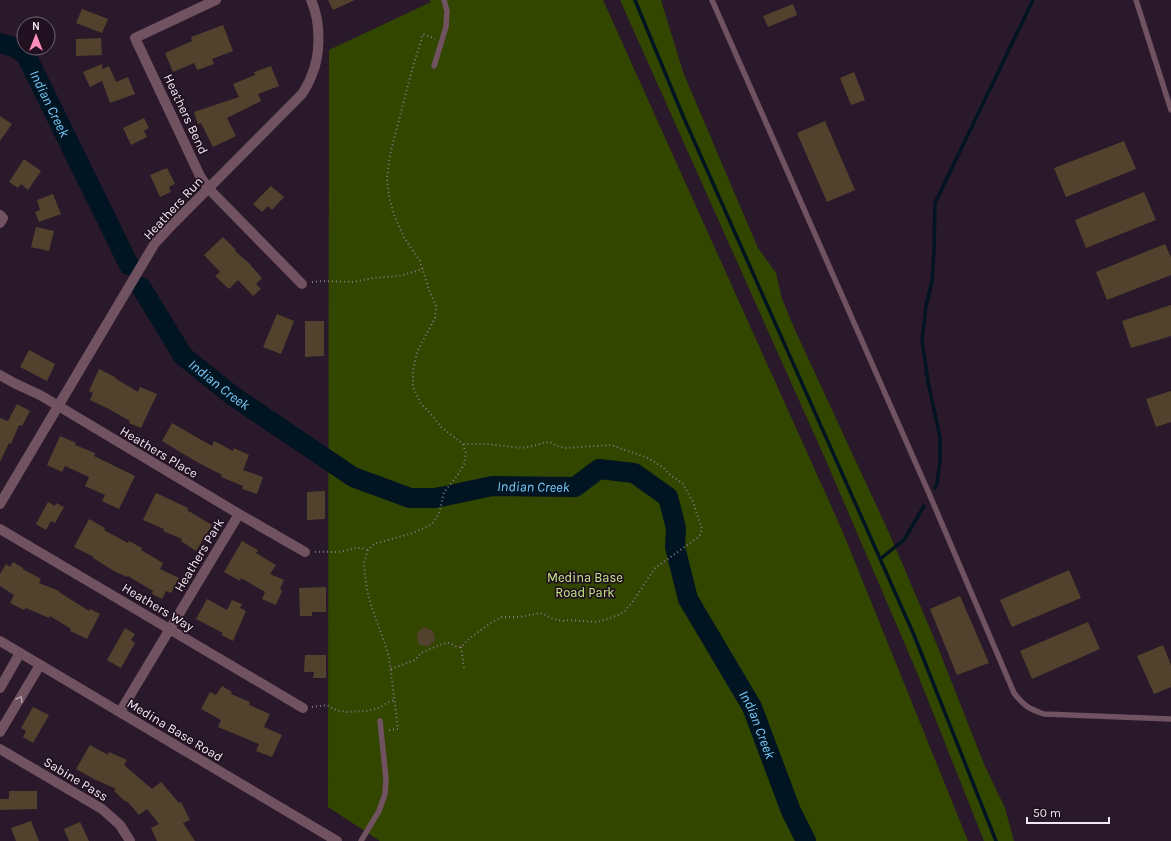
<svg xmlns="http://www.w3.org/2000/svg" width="1171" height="841" font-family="Karla,sans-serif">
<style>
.green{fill:#334600}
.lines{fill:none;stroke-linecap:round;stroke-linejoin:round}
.stream{stroke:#001421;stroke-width:3.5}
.river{stroke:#001421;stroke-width:20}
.building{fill:#52422d}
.path{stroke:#867786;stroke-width:2;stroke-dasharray:1 3;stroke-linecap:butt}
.service{stroke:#715260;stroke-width:5.5}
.minor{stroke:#715260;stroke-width:10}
.tertiary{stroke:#715260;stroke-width:10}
.oneway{stroke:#b29ca9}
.labels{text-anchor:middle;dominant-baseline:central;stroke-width:3.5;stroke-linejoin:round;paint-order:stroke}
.street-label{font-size:13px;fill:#f2e6f2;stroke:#201020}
.park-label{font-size:13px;fill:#c4e985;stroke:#201020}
.water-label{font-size:14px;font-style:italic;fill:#7bccfd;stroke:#201020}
</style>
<rect width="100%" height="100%" fill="#2a192a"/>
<!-- green -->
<path class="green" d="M430,0H603L842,530L968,841H380L328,807L329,50L431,2Z
M620,0H661L683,72L734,192L758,248L776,273L782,299L795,330L890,535L937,645L984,764L1005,808L1014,841H984L916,670L824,456Z"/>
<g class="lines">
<!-- stream -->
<path class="stream" d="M635,0L683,116L914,635L996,841
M935,488L937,484L940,461V437L928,382L922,340L926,306L932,281L934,251L935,203L1033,0
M880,559L904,540L924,506"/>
<!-- river -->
<g class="river">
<path id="s1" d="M0,43L14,47L26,55L129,265"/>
<path id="s2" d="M141,287L183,356L233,396L353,477L410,498H435L450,495L492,486L575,487L599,469L634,473L668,497L676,528L675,547L688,599L752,707L791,811L806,841"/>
</g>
</g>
<!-- building -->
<path class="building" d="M328,0H355L333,10Z
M793,4L797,15L768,27L763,16Z
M82,9L108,19L102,33L76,23Z
M223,25L233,51L212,59L214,64L197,70L194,63L173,72L165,53L192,41L191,37Z
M101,38L102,55L76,56V39Z
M102,64V69L109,66L116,82L128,77L135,94L110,103L102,81L90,87L83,72Z
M271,66L279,86L258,94L261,101L227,118L236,136L213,147L201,123L198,124L194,112L239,97L233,84L255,75L254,72Z
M854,72L865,100L851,105L840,78Z
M0,116L12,124L0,141Z
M144,118L149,128L144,131L147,137L131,145L123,128Z
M825,121L855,190L827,202L797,133Z
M1124,141L1136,169L1066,197L1054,168Z
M24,159L41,171L28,190L21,184L18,188L9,182Z
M167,168L175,184L169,187L171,192L160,197L150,175Z
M271,186L284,197L272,210L268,206L262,212L253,204Z
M1144,192L1156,220L1086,248L1075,220Z
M53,194L61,214L39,222L35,212L40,210L37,200Z
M36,227L54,231L49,251L31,247Z
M223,237L236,250L235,251L251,265V266L262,278L256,284L261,289L253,296L238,280L229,289L215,276L220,272L204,255Z
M1165,244L1171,257V275L1107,300L1096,272Z
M1171,305V336L1131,348L1122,321Z
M277,314L294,321L281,354L263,347Z
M305,321H324V356L305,357Z
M29,350L55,364L47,381L20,367Z
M99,369L115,377V378L138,392L140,387L157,394L141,428L129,423L130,421L107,408L90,400L93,393L89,391Z
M1171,391V422L1156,427L1146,399Z
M17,404L30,411L22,426L19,425L11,444L9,443L0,462V418L8,421Z
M172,423L212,446L214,441L233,451L234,448L249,455L243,470L263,477L257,494L242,489L243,486L221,477L222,475L197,462L162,441Z
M60,436L76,443L75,445L95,453L94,456L135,476L119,509L102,501L105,495L85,486L89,477L65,466L62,472L47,465Z
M325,491V519L307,520V492Z
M156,493L188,508L187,510L212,525L196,551L181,541L182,539L163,531L164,529L143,520Z
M48,502L55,506L56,503L64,507L55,523L51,521L46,530L36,524Z
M89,519L105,528L104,530L128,543L129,541L142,548L141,550L163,563L160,569L179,578L171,593L166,591L162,599L152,594L153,591L128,576L127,577L114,571L93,558L94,557L74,547Z
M242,541L258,550L256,553L276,565L270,574L284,580L280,589L282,591L276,605L262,599L265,592L241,578L240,581L224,572Z
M13,562L23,568V569L41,579L39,583L59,591V592L89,611L90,609L100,614L87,639L70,631L71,629L50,616L49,618L26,608L24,610L10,603L14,595L0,586V574L6,564L10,567Z
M1069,570L1081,598L1012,627L1000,600Z
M326,587V612H312V616H300L299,588Z
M960,596L989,663L957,675L930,609Z
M207,599L227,610L232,600L242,604L240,608L246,611L233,641L221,635L223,633L196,619Z
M1088,622L1100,649L1032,679L1020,651Z
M424,627L433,631L435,640L428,647L418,644L417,633Z
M125,628L135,634L131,640L135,643L121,668L107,660Z
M1163,645L1171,665V687L1154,694L1137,656Z
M305,655H326V678H313L314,672H304Z
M222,686L232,692L231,694L250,702L249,705L270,714L264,727L282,735L272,757L256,751L259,744L218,727L221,720L201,709L210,692L216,695Z
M33,707L49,715L33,743L23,737L26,731L21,728Z
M90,745L108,755L109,752L127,760L124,765L152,789L161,782L179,803L181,802L190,820L183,823L195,841H157L151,828L159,824L147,809L139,815L127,801L126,802L114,791L116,789L94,779L76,769Z
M9,791H37V809L0,810V799H9Z
M31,821L39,841H16L11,828Z
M80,822L89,841H69L64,829Z"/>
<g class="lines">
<!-- path -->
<path class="path" d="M312,282L323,281L353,282L373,278L399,276L423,269
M315,552C324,551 334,553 344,551C354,549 357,546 368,550
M461,647L464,668
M391,669L415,660L421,653L442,644L450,643L457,647H461L470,638L492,622L502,617H519L540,613L544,614L549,617L557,620L563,621L569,620L597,622L619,615L625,611L634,600L655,568L696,539L700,535L702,529L693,502L683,484L669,474L664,468L648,458L611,445L565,448L557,446L550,442L542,443L537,445L522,448L486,444H463
M312,707L327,705L336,710L346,712L367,711L381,707L388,702L395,700
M389,730L398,729L389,657L383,638L374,614L368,595L365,576L364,562L368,550L374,544L413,533L432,524L439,514L444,492L457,476L464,465L466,453L463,444L441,427L431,414L421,404L413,387V371L417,352L435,318L436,306L429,290L420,261L405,239L394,215L389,197L387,179L389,161L392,147L412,70L423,34L435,39"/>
<!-- service -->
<path class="service" d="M712,0L928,491L1014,693C1023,705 1029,709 1044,714L1171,719
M1136,0L1171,110
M434,66L446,27L447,11L444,0
M361,841L379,811L385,794L386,779L380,721"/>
<!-- minor -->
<path class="minor" d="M216,0L135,38L200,176L208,188L302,284
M0,215L3,218L0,223
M0,375L14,383L40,395L239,514L305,552
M0,504L155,243L169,228L302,94C305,89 309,83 311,77C321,55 321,22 311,0
M0,529L303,708
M0,688L20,653
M120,712L239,514
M0,732L40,665
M0,749L102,809L120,825L130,841"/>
<!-- tertiary -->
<path class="tertiary" d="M0,641L337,841"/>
</g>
<!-- one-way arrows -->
<defs><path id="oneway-chevron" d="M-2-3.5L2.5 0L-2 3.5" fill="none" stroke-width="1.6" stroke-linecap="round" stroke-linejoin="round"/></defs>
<use class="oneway" href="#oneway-chevron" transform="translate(20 699) rotate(-59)"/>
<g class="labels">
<!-- street labels -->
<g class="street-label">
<text transform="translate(186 114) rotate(65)">Heathers Bend</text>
<text transform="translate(173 208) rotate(-47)">Heathers Run</text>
<text transform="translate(159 452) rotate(31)">Heathers Place</text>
<text transform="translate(199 555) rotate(-59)">Heathers Park</text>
<text transform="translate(158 607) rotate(31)">Heathers Way</text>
<text transform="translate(175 730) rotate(31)">Medina Base Road</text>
<text transform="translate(76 779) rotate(31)">Sabine Pass</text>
</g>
<!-- park labels -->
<g class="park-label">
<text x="585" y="577">Medina Base<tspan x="585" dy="15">Road Park</tspan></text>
</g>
<!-- water labels -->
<g class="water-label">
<text stroke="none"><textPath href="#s1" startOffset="83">Indian Creek</textPath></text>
<text stroke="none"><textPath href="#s2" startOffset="127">Indian Creek</textPath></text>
<text stroke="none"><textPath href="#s2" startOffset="475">Indian Creek</textPath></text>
<text stroke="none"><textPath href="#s2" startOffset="872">Indian Creek</textPath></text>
</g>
</g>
<!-- north arrow -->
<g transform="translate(36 36)"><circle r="19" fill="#201020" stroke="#746674"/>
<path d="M0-3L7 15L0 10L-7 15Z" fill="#ff8ebb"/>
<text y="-6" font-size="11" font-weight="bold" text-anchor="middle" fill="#f2e6f2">N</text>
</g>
<!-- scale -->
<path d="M1027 817v6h82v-6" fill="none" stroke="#f2e6f2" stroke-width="2"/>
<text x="1033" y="817" font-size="12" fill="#f2e6f2" stroke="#201020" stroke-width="3" paint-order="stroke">50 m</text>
</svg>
